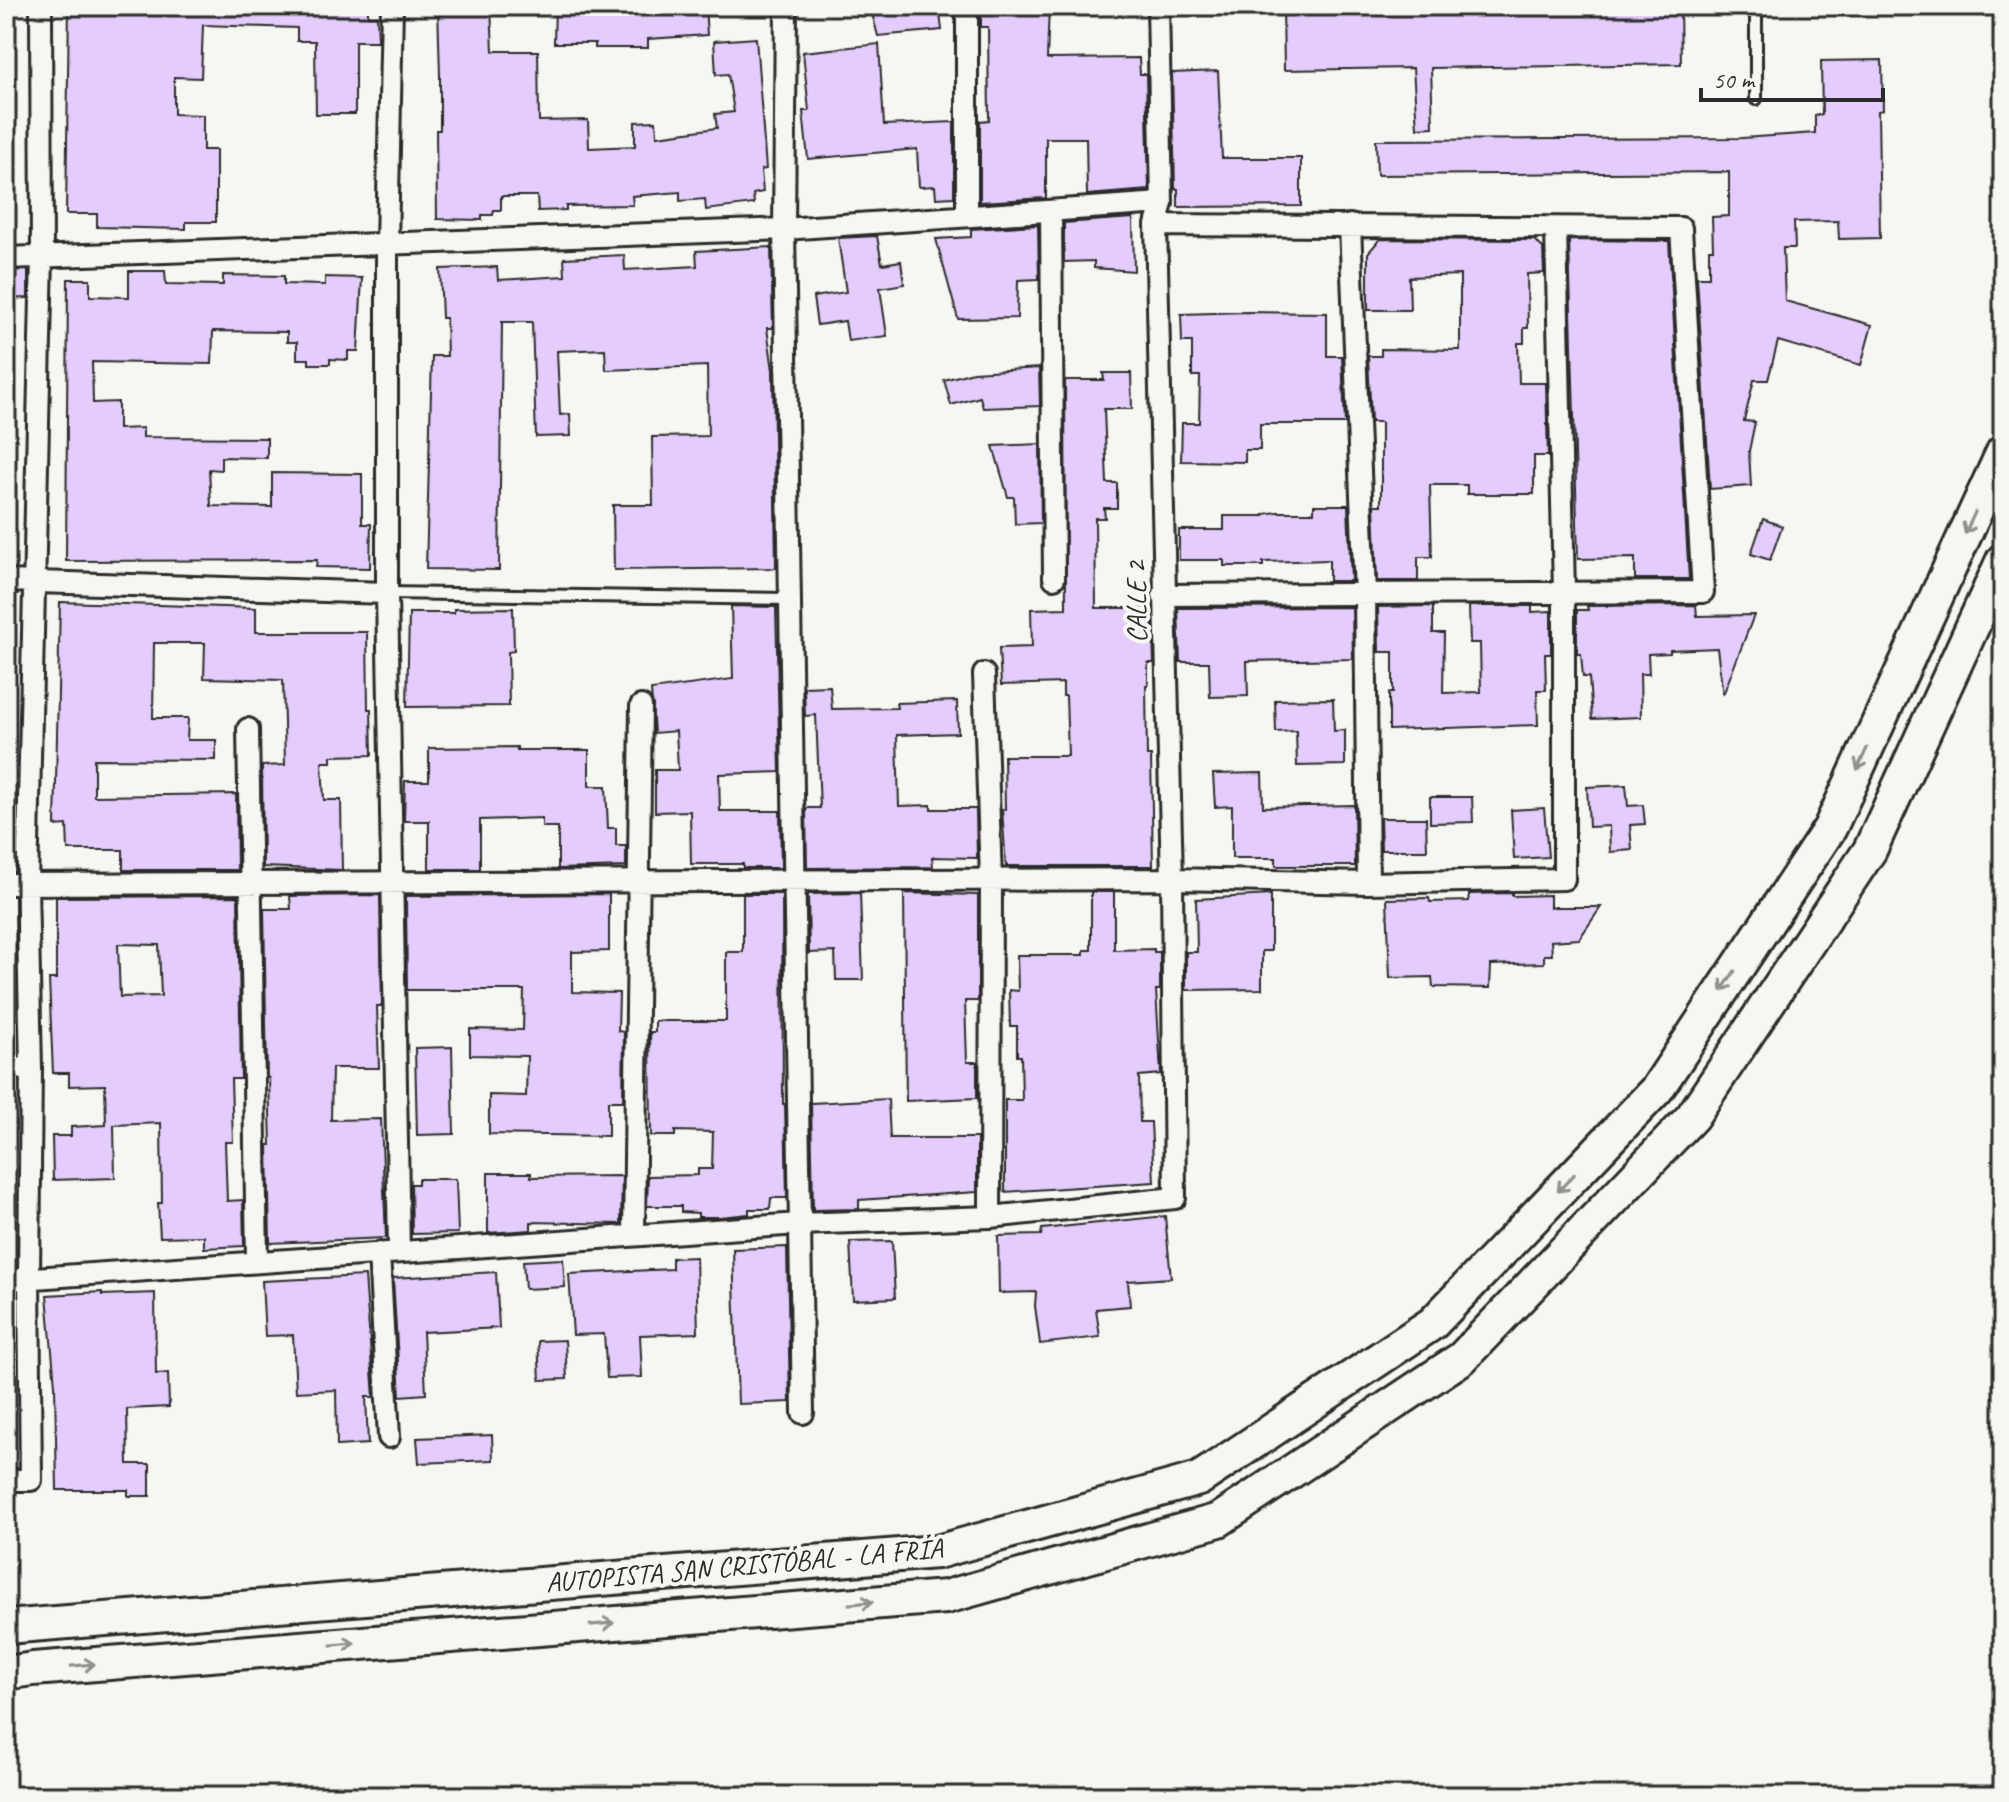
<svg xmlns="http://www.w3.org/2000/svg" width="2009" height="1802" font-family="Caveat,sans-serif">
<style>
.building{fill:#e4ccfc;stroke:#2b2b2b;stroke-width:2;fill-rule:evenodd}
.lines{fill:none;stroke-linecap:round;stroke-linejoin:round}
.service-casing{stroke:#2b2b2b;stroke-width:16}
.minor-casing{stroke:#2b2b2b;stroke-width:26}
.trunk-casing{stroke:#2b2b2b;stroke-width:38}
.service{stroke:#f6f6f2;stroke-width:10}
.minor{stroke:#f6f6f2;stroke-width:20}
.trunk{stroke:#f6f6f2;stroke-width:32}
.oneway{stroke:#90908e}
.labels{text-anchor:middle;dominant-baseline:central;stroke-width:8;stroke-linejoin:round;paint-order:stroke}
.street-label{font-size:28px;fill:#2b2b2b;stroke:#f6f6f2}
</style>
<rect width="100%" height="100%" fill="#f6f6f2"/>
<filter id="ink" filterUnits="userSpaceOnUse"><feTurbulence type="fractalNoise" baseFrequency=".0125" numOctaves="2"/><feDisplacementMap in="SourceGraphic" scale="16" xChannelSelector="R" yChannelSelector="G"/><feConvolveMatrix kernelMatrix="1 2 1 2 8 2 1 2 1" color-interpolation-filters="sRGB"/></filter>
<g filter="url(#ink)">
<!-- building -->
<path class="building" d="M69,6H368V16H377L378,41H355V114H316L315,41H297V28L203,25L201,78L174,77V114L203,115V150H216V222H186V229L97,227V214H66Z
M438,6H491L493,51H538L539,121L588,120L589,148L635,146V122L656,121L657,136L717,128L715,114L734,112L728,74L716,75L714,41L756,38L766,169L761,170L763,192L753,194L754,204L706,210L705,199L680,201V192L632,196L633,205L566,206V210L538,211L537,196H501V210H494L493,215H482V220L437,219L436,130H440V76Z
M555,6H705L707,35L648,39V48H595V43H554Z
M870,6H939L942,30L878,36Z
M981,6H1049L1047,59L1139,58L1140,74H1146L1149,190L1087,195L1086,138H1046V198L980,202V121L989,120L988,27H981Z
M1283,6H1680L1681,64L1431,68L1433,127L1417,128L1413,68L1284,70Z
M879,44L884,125L954,122V197L936,198L935,186L919,187L917,149L808,159L803,111H809L803,52Z
M1882,60L1883,110L1878,111L1880,238L1839,239L1838,221L1794,222L1795,248H1783L1785,301L1872,325L1861,365L1778,341L1768,380H1754L1744,421L1755,422L1749,451L1751,486L1710,489L1697,277H1709V249H1713L1712,217L1729,216V172L1377,175L1376,140L1742,138L1815,133V115H1822L1821,61Z
M1218,71L1222,158H1301V206L1178,207V189H1175L1172,73Z
M1133,218L1134,271L1094,268V261L1064,262V223Z
M1038,225L1039,279L1018,280L1017,318L958,319L936,239L971,237V229Z
M877,236L882,264L901,261L904,284L880,288L887,336L848,341L845,321L817,325L813,297L846,292L838,238Z
M1380,239L1534,240L1543,248L1544,273L1527,274L1528,328H1524V343H1518L1519,383H1546L1548,456H1534V494H1467V485H1430L1432,557H1418V581H1377L1374,505H1381V422H1371L1368,356H1381V349L1460,350V275L1409,277L1410,310H1368V253Z
M1569,240L1669,241L1689,579H1635V558L1578,559Z
M771,247L773,328H767L773,370L776,568L614,570L613,505H653L652,437L708,436L707,366L606,370L605,349L557,351L560,415L570,414L571,436L536,437L532,322H502L499,570L426,569L432,356H447L446,318H442L440,269L497,267L498,280L565,276L564,258L624,255L625,270L697,266L696,251Z
M28,270V298L6,299V271Z
M129,271H165L166,284L223,285V275L284,276V284L325,285V277L362,278L358,351H348V360L330,359V364H309V359H297V342H287V332L213,331L212,364L92,362L93,403L118,402V429L143,428V437L267,438V458L221,457V470L209,469L211,506L272,507V473L362,474V524H371L370,568L316,567L317,560L66,561L68,279H90V296L129,297Z
M1247,312L1327,313V356H1342L1345,424H1260V450H1245V462L1181,461L1182,423H1199L1200,376H1192V342H1182L1181,314Z
M1039,368L1040,406L983,408L980,397L951,405L944,380L973,372Z
M1103,373H1131L1132,409H1104L1107,483H1117V508H1104L1105,518H1095L1096,608H1152L1154,663H1148V685H1146L1147,756H1151L1153,866H1006L1002,809H1005L1004,756H1068L1066,696H1063V683L1001,685L999,648L1032,647L1031,609L1066,608L1065,380H1104Z
M1040,444L1041,523L1015,524L1014,497H1008L993,446Z
M1314,505H1348L1351,581H1329V560L1263,562V566H1224V560H1179V530H1224V516H1264V514L1277,512H1314Z
M1763,519L1782,526L1770,560L1751,554Z
M60,602L256,608V632H367L368,709H371L372,755L331,756V762H322L324,800H341L342,870L263,867L262,766L285,765L283,680L204,678L205,643H154L153,718H188L187,740H216V760L94,759V796L236,794L237,870H123V850H68L67,825L55,826Z
M1696,605L1697,616L1754,615L1723,695L1717,648L1670,650V653L1648,654L1649,674H1640L1641,717L1592,719L1589,677H1583L1581,654H1577V610H1588L1587,606Z
M731,606L776,607L780,772L719,774L720,811H780L781,868H743V864H691L690,811L655,812V770H678L676,731L654,733L651,690L733,679Z
M1433,606V633H1444L1443,693L1481,692L1480,643H1470L1469,606H1532V612L1551,611V654H1545L1546,690H1537L1538,725L1389,730V693H1393V652H1379L1378,607Z
M1352,607L1353,659L1247,661L1248,696L1210,697L1209,662H1180L1178,608Z
M513,608L514,651L508,652L509,706L407,707L409,613H454V609Z
M830,686L832,709L897,708L896,703L957,701L958,733L897,735L899,806L931,805V809H976L977,858L932,857L933,867L807,868L806,811L807,808H820L816,715L805,716L804,687Z
M1333,699L1334,731L1345,730V765L1297,766L1296,731L1276,732L1275,700Z
M517,747V750H589V786H606L608,828H616V846H626V867L558,869V827H542V818L480,820V869H429V821H404L405,781H429V748Z
M1262,773L1263,807L1354,805L1355,866H1276V858H1232V806L1215,807L1213,774Z
M1626,785L1628,806L1643,805L1645,824L1630,825L1632,850L1610,852L1609,826L1589,827L1587,787Z
M1430,797H1472L1473,822L1430,823Z
M1544,808L1548,857L1514,859L1511,810Z
M1380,818H1426L1427,850H1381Z
M1091,892H1114V950L1154,949V952H1160V990H1156L1161,1074L1139,1076L1140,1122H1151L1154,1182L1005,1192V1100H1022L1021,1056H1017V1026H1010L1009,990L1018,991L1017,955H1084V950H1091Z
M860,893L863,980H836L835,952L809,953L808,894Z
M904,893L978,895V1001H965L967,1062H977V1098L906,1101Z
M1512,893V896L1550,895V907H1601L1579,939L1551,941L1552,955H1544V963L1491,965L1490,988L1433,987L1432,977L1390,978L1387,899L1429,898L1430,902L1469,901V894Z
M609,894V951L572,952V992L619,993L618,1031L624,1032L623,1101H608V1136L489,1134V1095L526,1096L527,1056L470,1055V1029L523,1030L524,990H407L406,896Z
M743,894H782L783,1104H785L787,1198H771L770,1209H749V1214L720,1217H698V1213L681,1212V1206H647L648,1176L698,1175V1169H712L713,1132L675,1131V1136H651L650,1032H655V1021H726V952H743Z
M380,895L382,1006H377L379,1068H332L331,1120L381,1119L386,1238L270,1243L268,1145H271L269,1078H267L264,909H291L290,896Z
M1271,895V951H1262V989L1186,990V952H1197L1196,899Z
M238,896L241,1079H231L233,1142H225L227,1201L243,1200L244,1246L204,1248V1236L160,1237L158,1203H162L161,1123L114,1125L115,1178L53,1180L52,1136H71V1127L106,1125L105,1085L69,1086V1073H53L49,979H56V897ZM118,944L159,945L161,996L120,997Z
M452,1047L454,1134L417,1135L415,1048Z
M888,1099L890,1138H977V1192L859,1200V1209L813,1210L811,1103Z
M488,1173H531V1177L622,1176L621,1224L531,1222V1230L488,1233Z
M418,1179H456L458,1233L412,1234L411,1184H418Z
M1165,1216L1171,1278L1128,1281L1130,1306L1096,1309L1100,1337L1040,1344L1035,1306L1036,1292L999,1293L998,1236L1041,1235L1042,1229Z
M892,1241L895,1298L853,1300L850,1242Z
M787,1247L790,1402L738,1404L733,1249Z
M696,1257L698,1333L640,1335L642,1377L607,1378L604,1334L573,1335L569,1274L672,1269V1258Z
M563,1259L565,1287L525,1289L523,1261Z
M496,1272L499,1328L423,1332L426,1394L400,1396L393,1278Z
M365,1276L374,1397H366L368,1444L337,1446L336,1390L296,1392L293,1335L265,1336L262,1281Z
M102,1292V1295L155,1293L156,1374L168,1373L169,1407L127,1409L128,1464H150V1496H128V1490H57L55,1385L47,1295Z
M565,1340L567,1379L540,1380L538,1341Z
M492,1435L493,1460L419,1463L417,1438Z"/>
<g class="lines">
<defs>
<path id="service" d="M1756,6V99
M387,593L790,599"/>
<path id="minor" d="M392,6L387,244V593L399,1250
M786,6L784,229L803,1413
M1051,212L1054,578
M967,216V6
M1156,225L1681,228L1703,592L1163,595
M1350,225L1365,594L1368,883
M6,258L784,229L1162,203
M6,581L387,593
M984,674L991,880L990,1217
M248,729L257,1260
M6,884L1172,879L1368,883L1564,879V593L1556,228
M6,1069L31,1068
M634,1235L641,706
M379,1253L389,1437
M6,1280L799,1224L990,1217L1175,1198L1172,879L1156,225L1162,203L1158,6
M6,1480H31L29,1277L31,1068L27,885L42,256L41,6"/>
<path id="trunk" d="M6,1627L937,1552L1199,1479L1433,1323L1657,1089L1830,828L2003,452
M6,1673L33,1669L946,1597L1219,1520L1462,1358L1692,1117L1870,850L2003,560"/>
</defs>
<!-- service casing -->
<use href="#service" class="service-casing"/>
<!-- minor casing -->
<use href="#minor" class="minor-casing"/>
<!-- trunk casing -->
<use href="#trunk" class="trunk-casing"/>
<!-- service -->
<use href="#service" class="service"/>
<!-- minor -->
<use href="#minor" class="minor"/>
<!-- trunk -->
<use href="#trunk" class="trunk"/>
</g>
<!-- one-way arrows -->
<defs><path id="oneway-shaft" d="M-6 0H5M1.5-3L5.5 0L1.5 3" fill="none" stroke-width="1.6" stroke-linecap="round" stroke-linejoin="round" transform="scale(2)"/></defs>
<g class="oneway">
<use href="#oneway-shaft" transform="translate(1970 523) rotate(115)"/>
<use href="#oneway-shaft" transform="translate(1862 759) rotate(115)"/>
<use href="#oneway-shaft" transform="translate(1728 981) rotate(124)"/>
<use href="#oneway-shaft" transform="translate(1566 1183) rotate(134)"/>
<use href="#oneway-shaft" transform="translate(861 1603) rotate(-5)"/>
<use href="#oneway-shaft" transform="translate(602 1624) rotate(-5)"/>
<use href="#oneway-shaft" transform="translate(343 1644) rotate(-5)"/>
<use href="#oneway-shaft" transform="translate(83 1665) rotate(-5)"/>
</g>
</g>
<g class="labels">
<!-- street labels -->
<g class="street-label">
<text transform="translate(1136 602) rotate(-91)">CALLE 2</text>
<text transform="translate(744 1565) rotate(-5)">AUTOPISTA SAN CRISTÓBAL - LA FRÍA</text>
</g>
</g>
<!-- margin -->
<rect width="2009" height="1802" fill="none" stroke="#f6f6f2" stroke-width="32"/>
<rect x="16" y="16" width="1977" height="1770" fill="none" stroke="#2b2b2b" stroke-width="3" filter="url(#ink)"/>
<!-- scale -->
<path d="M1701 88v12h182v-12" fill="none" stroke="#2b2b2b" stroke-width="4"/>
<text x="1713" y="88" font-size="24" fill="#2b2b2b" stroke="#f6f6f2" stroke-width="6" paint-order="stroke">50 m</text>
</svg>
